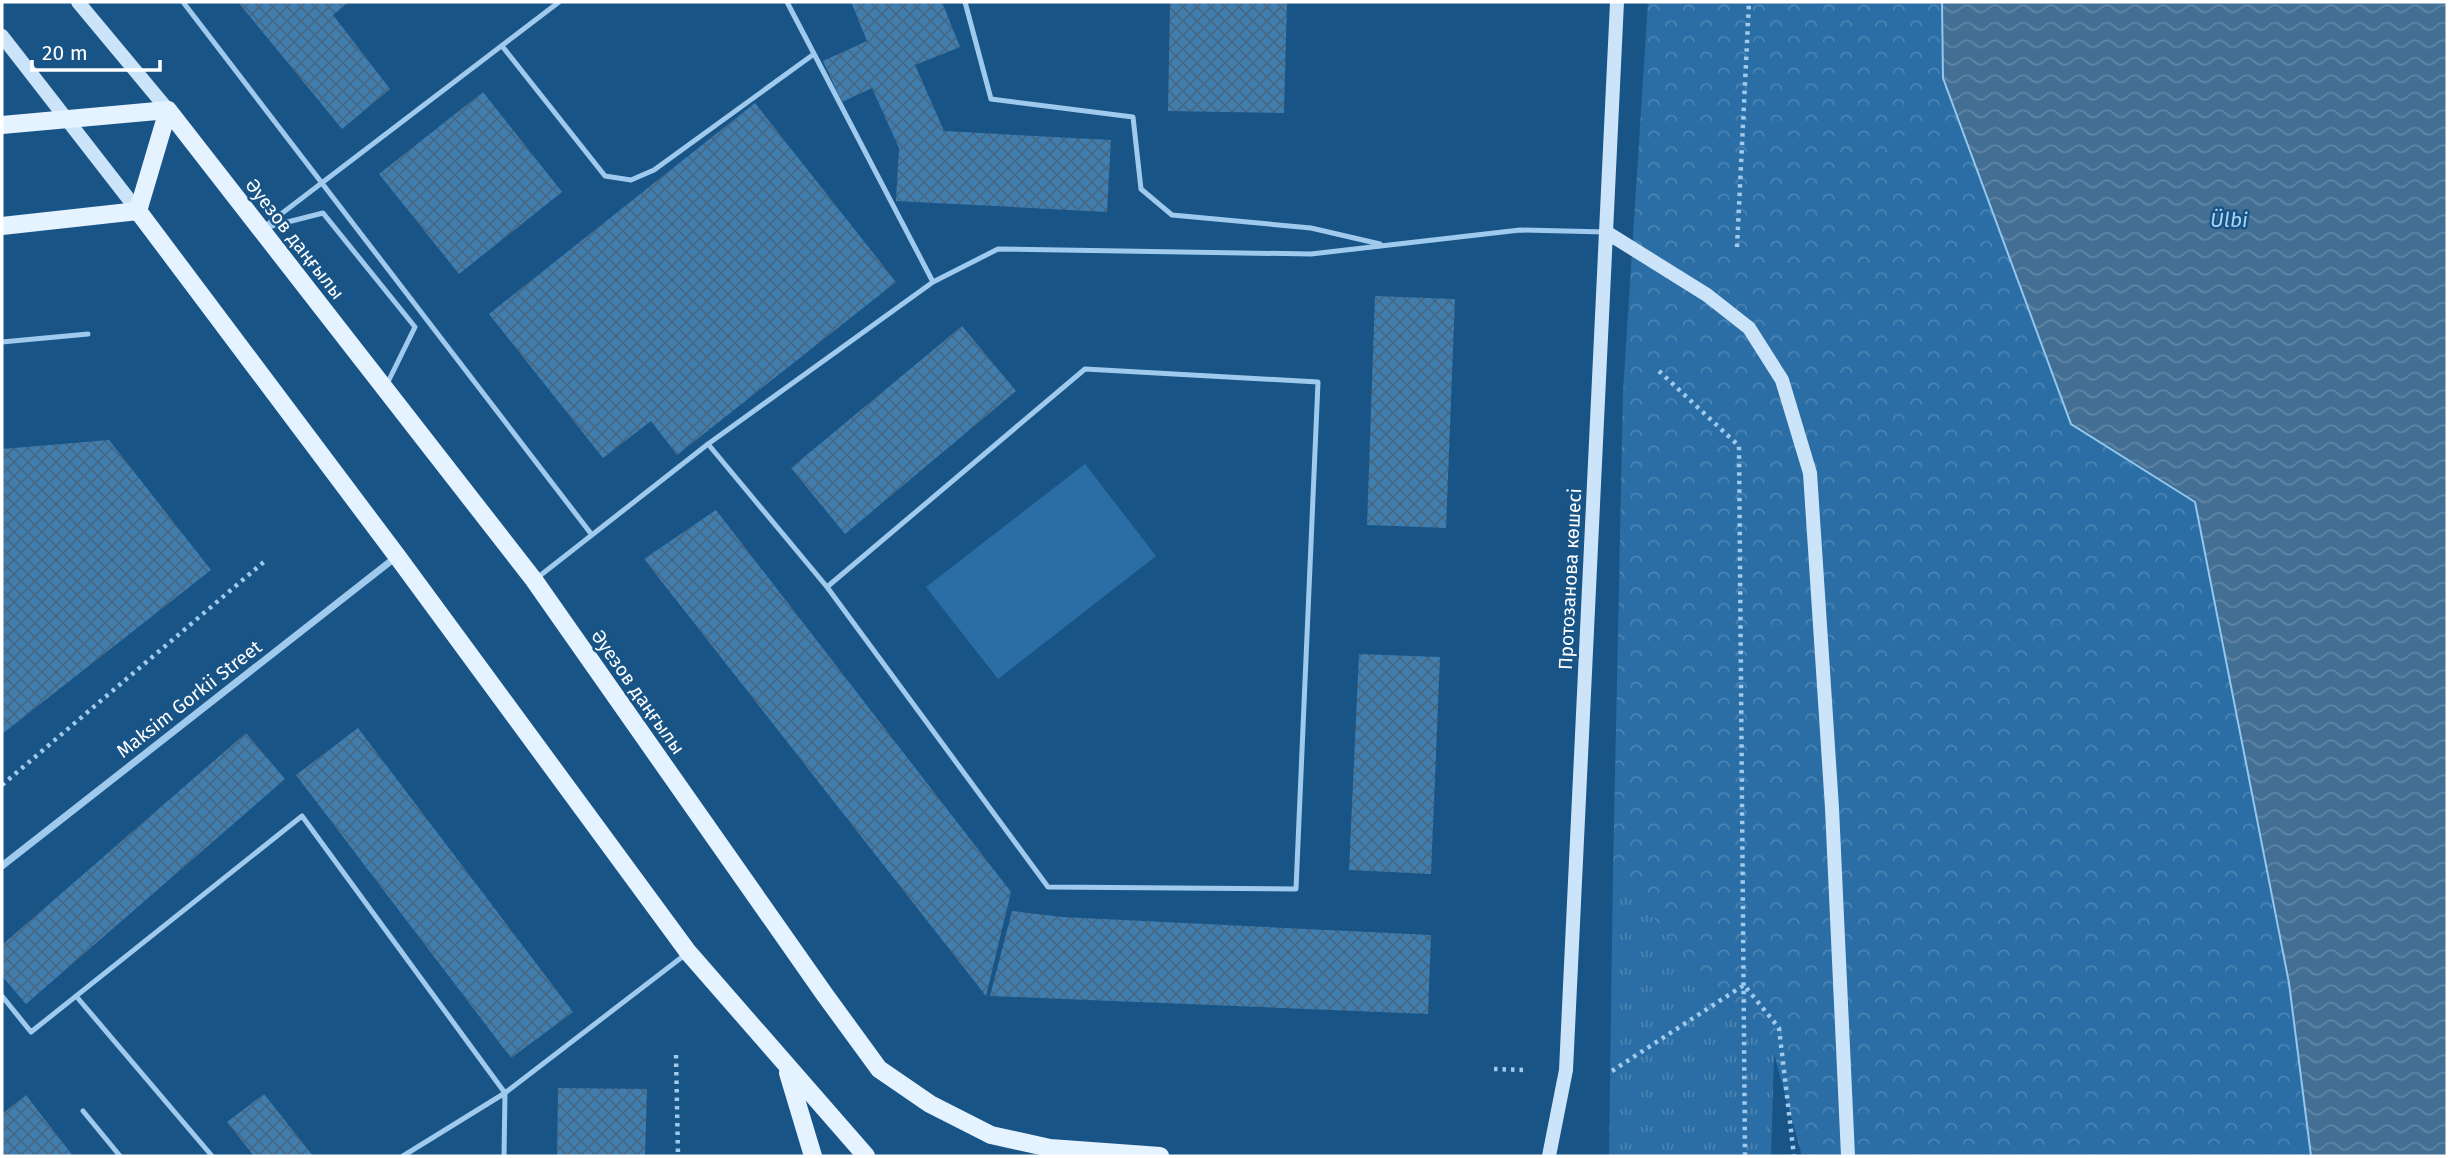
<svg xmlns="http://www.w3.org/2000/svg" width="2449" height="1158" font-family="'Fira Sans',sans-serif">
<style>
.grass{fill:url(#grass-tufts)}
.forest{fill:url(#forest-crowns)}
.garden{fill:#2b6ea5}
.water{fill:url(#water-waves);stroke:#92c7ef;stroke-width:2}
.building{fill:url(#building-cross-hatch)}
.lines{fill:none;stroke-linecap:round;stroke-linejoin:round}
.path{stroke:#a0caed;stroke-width:4.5;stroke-dasharray:3.5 5;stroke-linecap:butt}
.lane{stroke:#a0caed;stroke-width:5}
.street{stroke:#a0caed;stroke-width:7}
.secondary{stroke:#cce4f9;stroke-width:14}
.primary{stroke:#e5f2ff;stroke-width:18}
.labels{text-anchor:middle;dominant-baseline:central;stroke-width:5;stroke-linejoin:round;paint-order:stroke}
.street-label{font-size:19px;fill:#fff;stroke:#195487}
.water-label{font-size:21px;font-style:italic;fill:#abd4f4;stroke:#195487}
</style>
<defs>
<pattern id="grass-tufts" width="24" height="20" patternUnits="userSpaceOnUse" patternTransform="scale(1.75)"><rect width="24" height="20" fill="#2b6ea5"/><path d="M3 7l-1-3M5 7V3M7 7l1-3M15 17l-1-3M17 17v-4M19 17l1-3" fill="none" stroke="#4b84b2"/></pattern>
<pattern id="forest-crowns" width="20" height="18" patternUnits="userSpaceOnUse" patternTransform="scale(1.75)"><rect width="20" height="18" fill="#2b6ea5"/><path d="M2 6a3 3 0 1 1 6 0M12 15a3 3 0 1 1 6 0" fill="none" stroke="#4b84b2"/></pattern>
<pattern id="water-waves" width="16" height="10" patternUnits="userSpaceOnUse" patternTransform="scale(1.75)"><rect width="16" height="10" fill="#446f94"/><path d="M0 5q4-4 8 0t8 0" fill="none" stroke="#6085a4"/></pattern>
<pattern id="building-cross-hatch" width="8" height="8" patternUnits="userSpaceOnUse" patternTransform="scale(1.75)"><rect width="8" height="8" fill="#417eb0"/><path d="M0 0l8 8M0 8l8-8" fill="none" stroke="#466883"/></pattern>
</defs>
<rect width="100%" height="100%" fill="#195487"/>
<!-- grass -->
<path class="grass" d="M1613,872L1774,1054L1771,1156H1609Z"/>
<!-- forest -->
<path class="forest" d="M1648,2H1942L1943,78L2071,424L2195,502L2289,983L2311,1156H1802L1774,1054L1613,872L1623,392Z"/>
<!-- garden -->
<path class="garden" d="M1085,464L1156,556L998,679L926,587Z"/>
<!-- water -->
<path class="water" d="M1942,2H2447V1156H2311L2289,983L2195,502L2071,424L1943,78Z"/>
<!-- building -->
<path class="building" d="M238,2H349L333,15L390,89L342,129Z
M851,2H942L960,47L915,65L944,131L1111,140L1107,212L896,201L899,148L872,88L842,102L823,61L867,41Z
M1170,2H1287L1284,113L1168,111Z
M483,92L562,192L459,274L379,174Z
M755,103L896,282L677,455L651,421L603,458L489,314Z
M1375,296L1455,299L1446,528L1367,525Z
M962,326L1016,391L845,534L791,468Z
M109,440L211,570L2,734V449Z
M716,510L1011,892L986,996L644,559Z
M1359,654L1440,657L1431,874L1349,870Z
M358,728L573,1012L511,1058L296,775Z
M246,733L285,779L26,1004L2,976V945Z
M1012,911L1062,917L1431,935L1428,1014L990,996Z
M558,1088L647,1089L645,1156H557Z
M264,1094L313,1156H254L227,1122Z
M26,1095L73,1156H2V1114Z"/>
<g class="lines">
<!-- path -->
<path class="path" d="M1737,247L1749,2
M1659,371L1739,446L1745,1156
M2,785L265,561
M676,1055L678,1156
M1494,1069L1524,1070
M1612,1071L1744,985L1779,1028L1794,1156"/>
<!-- lane -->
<path class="lane" d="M183,2L592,535
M787,2L933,282
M965,2L991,99L1133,117L1141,189L1172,215L1311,228L1380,244
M502,46L605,176L631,180L654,170L814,54
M264,227L559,2
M264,228L323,213L415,327L386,386
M2,342L88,334
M1085,369L1318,382L1296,889L1048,887L827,587Z
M708,444L827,587
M537,578L708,444L933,282L998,249L1311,254L1520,230L1606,232
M2,996L31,1032L302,816L505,1093L504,1156
M76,996L212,1156
M83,1111L120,1156
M403,1156L505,1093L686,954"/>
<!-- street -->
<path class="street" d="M2,866L396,557"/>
<!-- secondary -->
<path class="secondary" d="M78,2L168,110
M2,36L138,211
M1606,232L1707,295L1749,328L1782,380L1810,473L1832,808L1848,1156
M1549,1156L1566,1070L1617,2"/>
<!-- primary -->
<path class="primary" d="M168,110L534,580L825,995L879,1069L930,1104L991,1135L1050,1148L1160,1156
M2,125L168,110
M138,211L397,556L688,952L866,1156
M2,226L138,211L168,110
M788,1073L813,1156"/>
</g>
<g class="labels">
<!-- street labels -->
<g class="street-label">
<text transform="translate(295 239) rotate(52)">Әуезов даңғылы</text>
<text transform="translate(1570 579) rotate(-87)">Протозанова көшесі</text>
<text transform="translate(638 692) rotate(55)">Әуезов даңғылы</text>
<text transform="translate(189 699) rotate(-38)">Maksim Gorkii Street</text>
</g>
<!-- water labels -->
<g class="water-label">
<text x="2229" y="220">Ülbi</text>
</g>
</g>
<!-- border -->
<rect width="2449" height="1158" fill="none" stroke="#ffffff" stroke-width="7"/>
<!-- scale -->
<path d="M32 60v10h128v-10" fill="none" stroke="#ffffff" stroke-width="3.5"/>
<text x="42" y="60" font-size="21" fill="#ffffff" stroke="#195487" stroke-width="5" paint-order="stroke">20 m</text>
</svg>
